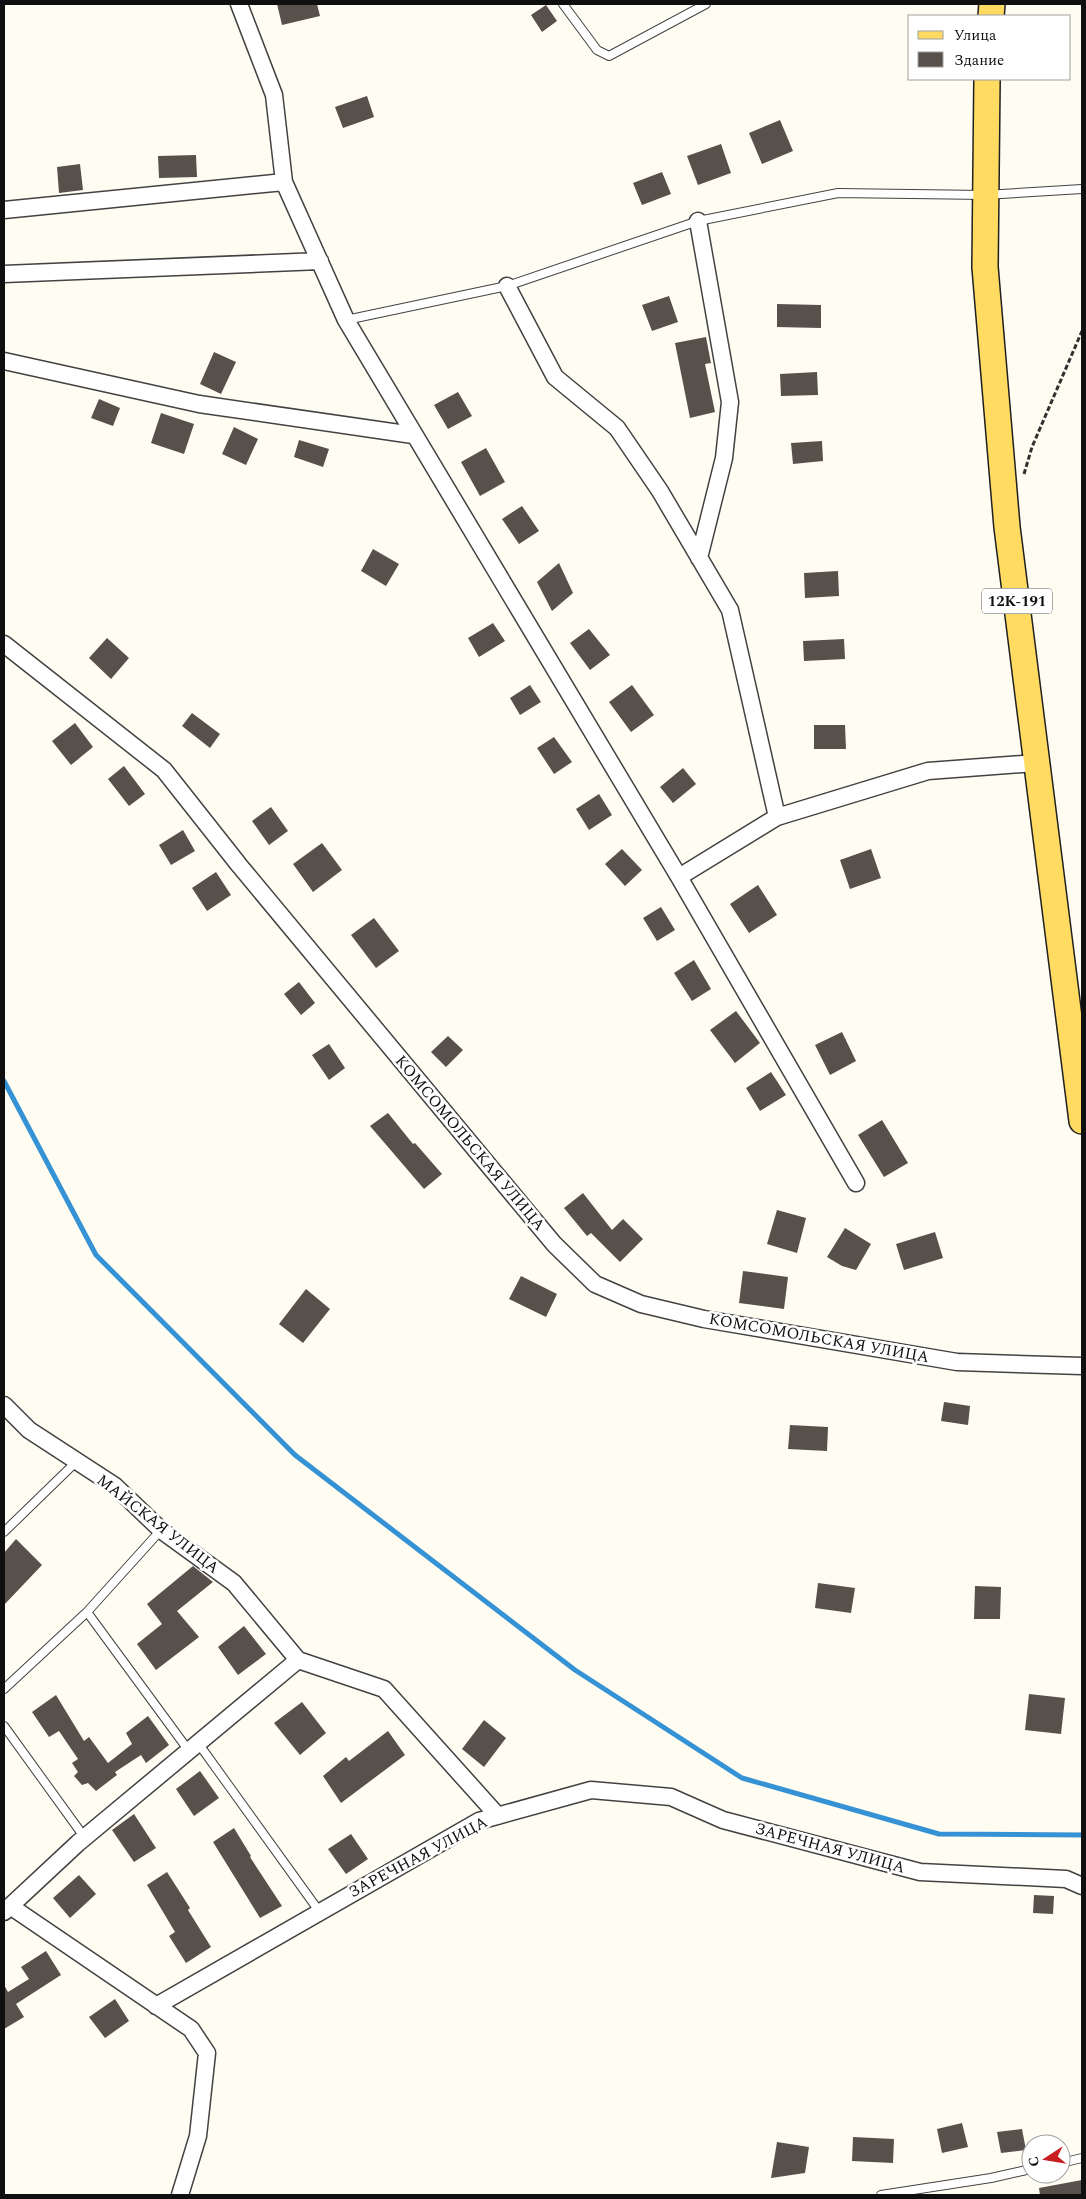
<svg xmlns="http://www.w3.org/2000/svg" width="1086" height="2199" font-family="Spectral,serif">
<style>
.lines{fill:none;stroke-linecap:round;stroke-linejoin:round}
.stream{stroke:#3592d5;stroke-width:5}
.building{fill:#58504b}
.lane-casing{stroke:#424242;stroke-width:10}
.street-casing{stroke:#424242;stroke-width:19}
.primary-casing{stroke:#202020;stroke-width:28}
.path{stroke:#313131;stroke-width:3;stroke-dasharray:5 2.5;stroke-linecap:butt}
.lane{stroke:#fff;stroke-width:8}
.street{stroke:#fff;stroke-width:16}
.primary{stroke:#ffdc61;stroke-width:25}
.labels{text-anchor:middle;dominant-baseline:central;stroke-width:5;stroke-linejoin:round;paint-order:stroke}
.shield{fill:#fff;stroke:#575757;stroke-width:1}
.shield-label{font-size:15px;font-weight:bold;fill:#0f0f0f}
.street-label{font-size:16px;fill:#0f0f0f;stroke:#fff}
</style>
<rect width="100%" height="100%" fill="#fffdf1"/>
<g class="lines">
<!-- stream -->
<path class="stream" d="M4,1081L96,1255L295,1455L575,1670L742,1778L939,1834L1082,1835"/>
</g>
<!-- building -->
<path class="building" d="M277,4H317L320,16L282,25Z
M546,5L557,21L542,32L531,15Z
M367,96L374,117L343,128L335,107Z
M780,120L793,151L762,164L749,133Z
M721,144L731,173L698,185L687,156Z
M196,155L197,177L159,178L158,156Z
M80,164L83,190L59,193L57,167Z
M662,172L671,194L642,205L633,183Z
M669,296L678,322L652,331L642,305Z
M777,304L821,305V328L777,327Z
M706,337L711,363L705,364L715,412L690,418L675,343Z
M214,352L236,362L221,394L200,384Z
M817,372L818,395L781,396L780,374Z
M458,392L472,416L448,429L434,405Z
M99,399L120,408L113,426L91,418Z
M161,413L194,424L184,454L151,443Z
M234,427L258,439L246,465L222,454Z
M299,440L329,449L323,467L294,457Z
M822,441L823,461L793,464L791,443Z
M486,448L505,482L480,496L461,462Z
M522,506L539,531L519,544L502,519Z
M373,549L399,564L386,586L361,571Z
M559,563L573,593L552,611L537,582Z
M838,571L839,596L805,598L804,573Z
M493,623L505,641L479,657L468,638Z
M589,629L610,655L590,670L570,643Z
M107,638L129,658L111,679L89,658Z
M844,639L845,659L804,661L803,641Z
M530,685L541,702L520,715L510,698Z
M632,685L654,715L631,732L609,702Z
M192,713L220,734L210,748L182,726Z
M75,723L93,747L71,765L52,741Z
M814,725H845L846,749H814Z
M554,737L572,762L554,774L537,748Z
M124,766L145,794L129,806L108,779Z
M683,768L696,784L673,803L660,787Z
M599,794L612,815L589,830L576,809Z
M271,807L288,831L269,845L252,821Z
M183,830L195,851L171,865L159,845Z
M322,843L342,870L313,892L293,864Z
M622,849L642,870L625,886L605,864Z
M871,849L881,878L850,889L840,860Z
M216,872L231,895L207,911L192,888Z
M758,885L777,915L749,933L730,904Z
M661,907L675,930L657,941L643,918Z
M374,918L399,951L376,968L351,935Z
M694,960L711,989L692,1001L674,973Z
M299,982L315,1003L301,1015L284,994Z
M736,1011L760,1043L735,1063L710,1030Z
M842,1032L856,1061L830,1075L815,1045Z
M448,1036L463,1050L446,1067L431,1052Z
M329,1044L345,1068L329,1080L312,1055Z
M771,1072L786,1095L760,1111L746,1088Z
M388,1113L413,1144L415,1143L442,1174L424,1189L370,1126Z
M882,1120L908,1163L884,1177L858,1135Z
M583,1193L612,1230L623,1219L643,1239L620,1262L591,1233L587,1236L564,1208Z
M777,1210L806,1218L797,1253L767,1244Z
M845,1228L871,1244L856,1270L842,1266L827,1257Z
M935,1232L943,1258L904,1270L896,1244Z
M743,1271L788,1277L784,1309L739,1303Z
M521,1276L557,1294L546,1317L509,1299Z
M306,1289L330,1309L303,1343L279,1324Z
M944,1402L970,1406L968,1425L941,1421Z
M790,1425L828,1427L827,1451L788,1449Z
M16,1539L42,1565L4,1605V1553Z
M193,1566L213,1582L177,1611L199,1637L156,1670L137,1644L162,1624L147,1604Z
M818,1583L855,1588L851,1613L815,1608Z
M975,1586L1001,1587L1000,1619H974Z
M244,1626L266,1654L238,1675L218,1647Z
M1029,1694L1065,1698L1061,1734L1025,1730Z
M56,1695L84,1741L89,1737L108,1763L132,1744L126,1733L148,1716L169,1745L146,1763L141,1755L115,1772L117,1775L96,1791L88,1783L82,1785L74,1776L78,1772L72,1763L78,1759L59,1731L49,1737L32,1712Z
M302,1702L326,1733L300,1755L274,1723Z
M484,1720L506,1738L484,1767L462,1749Z
M388,1731L405,1755L341,1803L323,1776L346,1757L349,1761Z
M200,1771L219,1798L194,1816L176,1789Z
M134,1814L156,1848L134,1862L112,1830Z
M234,1828L251,1856L250,1857L282,1906L260,1918L213,1842Z
M351,1834L368,1859L346,1874L328,1849Z
M167,1872L190,1908L188,1910L211,1947L186,1963L169,1936L175,1932L147,1885Z
M79,1875L96,1894L70,1918L53,1898Z
M1034,1895L1054,1896L1053,1914L1033,1913Z
M46,1951L61,1975L16,2004L24,2017L4,2029V1985L8,1992L29,1979L21,1967Z
M115,1999L129,2021L105,2038L89,2017Z
M962,2123L968,2147L942,2153L937,2129Z
M1022,2129L1026,2150L1001,2153L997,2132Z
M853,2137L894,2139L893,2163L852,2161Z
M777,2142L809,2147L805,2173L771,2178Z
M1082,2180V2195H1040L1039,2188Z"/>
<g class="lines">
<defs>
<path id="lane" d="M563,4L597,50L609,56L706,4
M346,320L507,286L698,221L838,193L985,195L1082,189
M161,1530L87,1612L189,1751
M4,1532L76,1462
M4,1689L87,1612
M4,1726L85,1838
M198,1743L319,1911
M1061,2163L1082,2158
M881,2195L991,2178L1031,2169"/>
<path id="street" d="M239,4L274,95L284,182
M4,210L284,182L346,320L679,877L856,1183
M698,221L730,402L724,458L699,558
M4,274L320,261
M507,286L555,377L617,428L660,491L730,610L777,817
M4,361L199,404L413,435
M4,644L164,770L239,865L554,1244L595,1284L641,1304L704,1319L957,1362L1082,1366
M679,877L777,817L928,771L1036,763
M4,1405L29,1430L115,1486L161,1530L234,1583L298,1660L384,1689L498,1816
M10,1906L191,2029L207,2053L198,2136L180,2195
M4,1912L78,1843L298,1660
M156,2006L479,1821L591,1790L671,1797L723,1820L920,1872L1066,1879L1082,1886"/>
<path id="primary" d="M991,16L992,4
M987,79L985,267L1007,527L1082,1121"/>
</defs>
<!-- lane casing -->
<use href="#lane" class="lane-casing"/>
<!-- street casing -->
<use href="#street" class="street-casing"/>
<!-- primary casing -->
<use href="#primary" class="primary-casing"/>
<!-- path -->
<path class="path" d="M1024,474L1032,447L1082,331"/>
<!-- lane -->
<use href="#lane" class="lane"/>
<!-- street -->
<use href="#street" class="street"/>
<!-- primary -->
<use href="#primary" class="primary"/>
</g>
<g class="labels">
<!-- shield labels -->
<rect class="shield" x="982" y="588.5" width="70" height="25" rx="4"/>
<g class="shield-label">
<text x="1017" y="601">12К-191</text>
</g>
<!-- street labels -->
<g class="street-label">
<text transform="translate(470 1143) rotate(50)">КОМСОМОЛЬСКАЯ УЛИЦА</text>
<text transform="translate(819 1338) rotate(10)">КОМСОМОЛЬСКАЯ УЛИЦА</text>
<text transform="translate(158 1524) rotate(38)">МАЙСКАЯ УЛИЦА</text>
<text transform="translate(830 1848) rotate(15)">ЗАРЕЧНАЯ УЛИЦА</text>
<text transform="translate(418 1857) rotate(-28)">ЗАРЕЧНАЯ УЛИЦА</text>
</g>
</g>
<!-- border -->
<rect width="1086" height="2199" fill="none" stroke="#0f0f0f" stroke-width="10"/>
<!-- legend -->
<rect x="908" y="15" width="162" height="65" fill="#ffffff" stroke="#9f9f9f"/>
<rect x="918" y="31" width="25" height="8" fill="#ffdc61" stroke="#9f9f9f"/>
<text x="954" y="40" font-size="15" fill="#0f0f0f">Улица</text>
<rect x="918" y="52" width="25" height="15" fill="#58504b" stroke="#9f9f9f"/>
<text x="954" y="65" font-size="15" fill="#0f0f0f">Здание</text>
<!-- north arrow -->
<g transform="translate(1046 2159) rotate(258)"><circle r="24" fill="#ffffff" stroke="#9f9f9f"/>
<path d="M0-4L9 19L0 12L-9 19Z" fill="#c81e22"/>
<text y="-8" font-size="14" font-weight="bold" text-anchor="middle" fill="#0f0f0f">С</text>
</g>
</svg>
